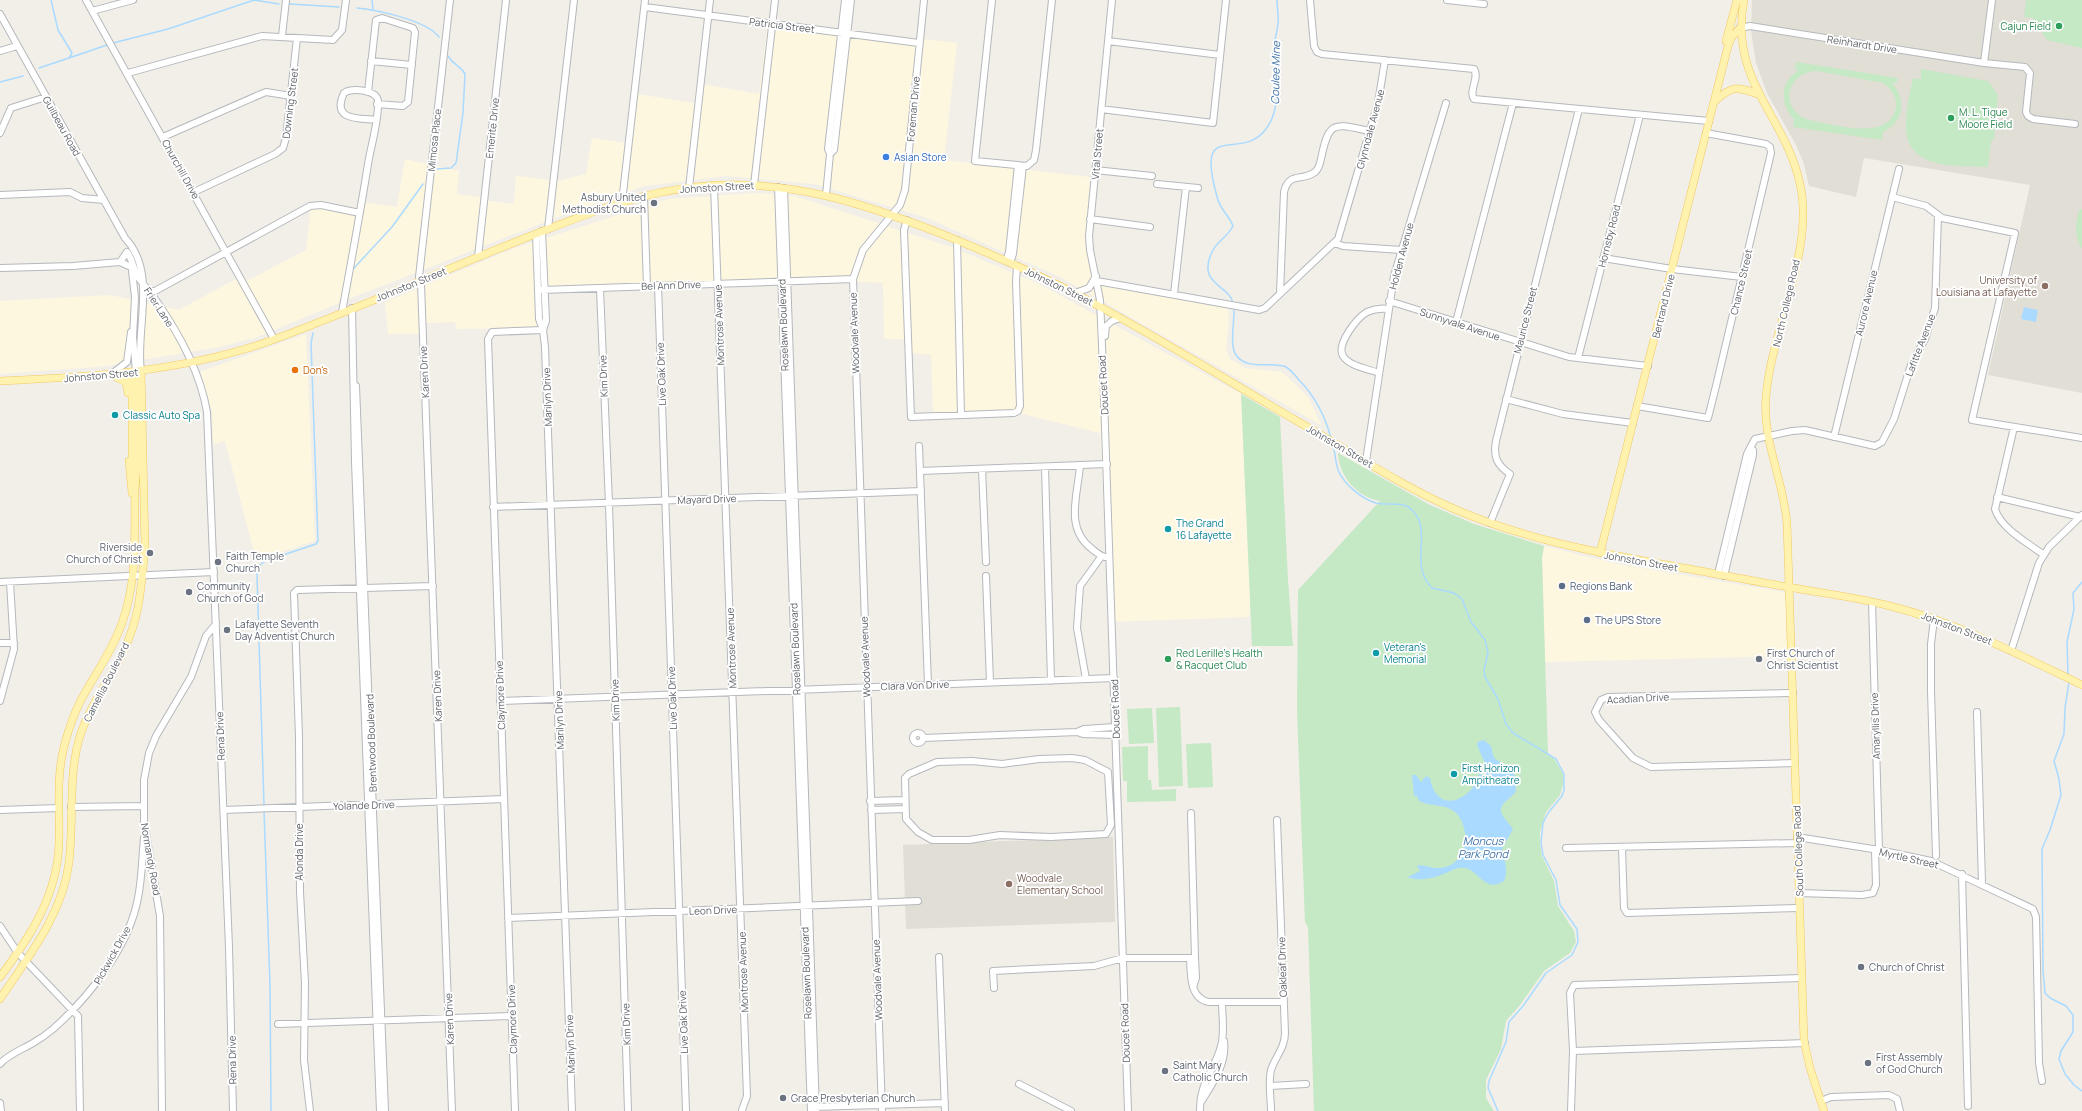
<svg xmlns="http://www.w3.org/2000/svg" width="2082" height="1111" font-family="Manrope,sans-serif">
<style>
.commercial{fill:#fef7e0}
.education{fill:#e1ded6}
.green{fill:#c5e8c5;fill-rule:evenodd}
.water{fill:#aadaff}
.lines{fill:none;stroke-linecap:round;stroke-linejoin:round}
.stream{stroke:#aadaff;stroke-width:1.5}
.minor-casing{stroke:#b5b8bc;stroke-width:8}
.major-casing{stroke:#f2c960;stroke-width:8}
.minor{stroke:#fff;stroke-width:6}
.major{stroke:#fff2af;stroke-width:7}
.leisure-dot{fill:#2e9e5b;stroke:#fff;stroke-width:1.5}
.shop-dot{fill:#3f7fe0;stroke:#fff;stroke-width:1.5}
.worship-dot{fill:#6b7280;stroke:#fff;stroke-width:1.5}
.education-dot{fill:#8d6e63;stroke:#fff;stroke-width:1.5}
.food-dot{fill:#e8710a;stroke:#fff;stroke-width:1.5}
.culture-dot{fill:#0f9aa8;stroke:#fff;stroke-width:1.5}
.service-dot{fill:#5c6f8a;stroke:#fff;stroke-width:1.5}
.labels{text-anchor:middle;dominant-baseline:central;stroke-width:3.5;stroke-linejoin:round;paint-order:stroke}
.street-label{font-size:10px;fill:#5f6368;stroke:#fff}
.leisure-label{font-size:10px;fill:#27864d;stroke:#fff;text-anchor:start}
.shop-label{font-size:10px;fill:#366cbe;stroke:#fff;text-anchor:start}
.worship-label{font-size:10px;fill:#5b616d;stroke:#fff;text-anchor:start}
.education-label{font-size:10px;fill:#785e54;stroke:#fff;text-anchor:end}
.food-label{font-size:10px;fill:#c56008;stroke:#fff;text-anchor:start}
.culture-label{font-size:10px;fill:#0d838f;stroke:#fff;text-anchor:start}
.service-label{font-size:10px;fill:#4e5e75;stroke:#fff;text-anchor:start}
.water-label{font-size:11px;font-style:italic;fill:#4174aa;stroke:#fff}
</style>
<rect width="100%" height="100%" fill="#f1efe8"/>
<!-- commercial -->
<path class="commercial" d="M768,21L957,43L944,160L1090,177L1085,243L1094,282L1228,307L1229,319L1226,349L1230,359L1245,368L1282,372L1308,397L1321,425L1060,277L927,218L815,184L726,176L644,186L571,212L356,296L255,338L219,347L107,366L0,374V301L110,295L179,310L243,275L247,281L306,250L311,207L318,206L359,215L362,202L397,207L405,159L459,171L457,194L480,197L481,200L514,204L516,176L558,181L586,174L592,138L626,143L631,93L694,103L697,83L759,94Z
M757,193L795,196L954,248L1039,284L1241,394L1250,583V617L1110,622L1100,433L1019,413H933L931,355L904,352L905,339H884L883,283L849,281L541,293L542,328L456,329L455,322L426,323V334H388L385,302L515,248L668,199Z
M306,334L315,541L256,560L225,441L213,445L212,412L200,372Z
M1544,546L1613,563L1789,593L1791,656L1545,662L1542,558Z"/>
<!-- education -->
<path class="education" d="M1752,0H2082V393L1988,375L2030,185L1864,158L1856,197L1809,186L1804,164L1797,147L1767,93L1756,63L1751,31Z
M1113,837L1115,922L906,929L903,845Z"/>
<!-- green -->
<path class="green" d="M2026,0H2082V48L2047,40L2033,18L2024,17Z
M1796,62L1898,78L1897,83H1892C1907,99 1904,122 1883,132L1882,140L1793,127L1794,119C1779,104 1780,81 1799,70L1795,69ZM1817,71L1883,83C1890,88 1897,97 1896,106C1892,143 1832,124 1809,120C1778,110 1786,72 1817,71Z
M1921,69L1988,81L1998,95L1994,139L1991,141L1988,167C1956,166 1904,170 1906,124C1906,108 1910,93 1913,78L1921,79Z
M2080,209H2082V248C2074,238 2075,220 2080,209Z
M1241,394L1280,417L1288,580L1293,646H1252Z
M1338,453L1430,505L1474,524L1544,546L1542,558L1548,755L1555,760L1563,774L1564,781L1560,795L1546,812L1540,832V844L1542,856L1554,881L1558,906L1574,931L1576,942L1570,953L1544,971L1520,1005L1506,1021L1501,1049L1486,1080V1098L1494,1111H1314L1308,927L1305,922L1297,711L1298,590L1380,501C1357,497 1339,476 1338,453Z
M1180,707L1183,786L1159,787L1156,708Z
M1152,708L1154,743L1129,744L1127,709Z
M1211,743L1213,787L1188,788L1186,744Z
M1148,746V780H1151L1152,790L1176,789V801L1127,802V781H1123L1122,747Z"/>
<!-- water -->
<path class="water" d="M2024,307L2038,310L2036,322L2021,319Z
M1484,740L1491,746L1494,758L1509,768L1515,776L1516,791C1513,796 1509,798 1505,802C1494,812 1508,821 1513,829L1502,849C1504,860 1509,870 1504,881C1484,894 1479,869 1464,868C1457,867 1453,870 1446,873C1434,878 1423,881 1410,878L1408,877L1420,871L1417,866L1419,865C1428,866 1436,870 1446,867C1468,860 1471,829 1456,813C1446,803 1430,807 1419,801L1417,796H1414L1412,775H1416L1421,782L1426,776L1430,778C1431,782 1432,788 1435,792C1449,813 1476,792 1479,774L1485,776L1487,773L1484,761L1477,745L1478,742Z"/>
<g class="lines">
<!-- stream -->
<path class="stream" d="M372,0L373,9
M290,4L339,7
M357,8C377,10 426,20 439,37
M113,43L168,29L254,0L279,4
M69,58L107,45
M39,68L69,58L72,53L58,30L51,0
M0,82L23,76
M436,169L451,168L456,163L463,113L465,74C461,66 454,66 448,56
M354,268L392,227L423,184
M1233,303C1230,285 1195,285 1213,250C1218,241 1228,236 1233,226C1230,217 1221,210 1218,200C1193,115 1240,164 1266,129C1284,105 1273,75 1274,48C1274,40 1277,33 1278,24C1279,17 1277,8 1277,0
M1234,307C1235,320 1229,345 1236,355C1247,371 1271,361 1286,367C1291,370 1295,375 1299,380C1316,397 1325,416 1331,438
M1333,446C1336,455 1335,464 1339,472C1345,485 1362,499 1376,503C1388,506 1404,500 1413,511C1433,532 1408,564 1432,588L1454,593L1462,599L1471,622L1485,640L1488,653L1484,670L1485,677L1498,699L1506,724L1513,733L1556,759L1564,774V790L1562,796L1548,813L1543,823L1541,843L1543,855L1556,880L1560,905L1577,929L1578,942L1572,955L1546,973L1523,1006L1509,1022L1506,1042L1489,1081L1488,1088L1498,1111
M2068,676L2067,642L2074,609L2073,593L2082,582
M2069,682L2065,708L2064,734L2054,761L2059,779L2061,795L2050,830L2042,849L2043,970L2045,993L2050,998L2066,1006L2073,1015V1032L2061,1051L2059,1059L2065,1074L2074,1085L2082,1091
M264,806L257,574L259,566L265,561L316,544L318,541L311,343L313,333
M264,810L270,985L271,1111"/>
<defs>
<path id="minor" d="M86,0L274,339
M450,0L419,277L421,284L452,1111
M992,0L975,161L1027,166L1034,160L1036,150L1052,0
M1112,0L1089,236L1090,250L1100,300L1103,368L1128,1111
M1310,0L1314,46L1317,52L1322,54L1474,69C1480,78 1468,91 1474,99L1709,121
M1447,0L1484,4
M645,7L919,43
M92,11L133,0
M0,14L125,238C158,272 135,330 141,371
M1740,28L1750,26L1984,63L2025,67L2030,73L2026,112L2028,116L2033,119L2075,124
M282,36L286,0
M1108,41L1220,55
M0,51L17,46
M371,61L412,65
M1984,63L1992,0
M128,73L262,36L333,40L342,30L346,0
M368,92L376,20L382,18L413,28L415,32L408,102L403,106L377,104
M1101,109L1213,123L1226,0
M0,133L11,108L46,97
M163,137L261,94L266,92L291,96
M830,154L834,150L851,0
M1095,170L1152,176
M1157,184L1198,188
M754,185L775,0
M714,186L747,1096L742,1110
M778,187L811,1111
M689,188L710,0
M784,188L816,1111
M194,192L275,154L283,148L286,138L297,38
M0,195L70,192L82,198L104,200
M826,195L830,154L828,149L845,0
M644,196L647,286
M1892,197L1926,206L1942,218L2015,233L1972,420L2082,438
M622,202L645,0
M1090,219L1150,227
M907,220L904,230L911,417L1014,413L1018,411L1020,406L1016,281L1017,266
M548,229L574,0
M536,234L539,319L543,330L545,347L572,1111
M957,240L961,415
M1335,243L1343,246L1401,250
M478,257L506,0
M1603,258L1672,269L1742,277
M1006,261L1009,252L1018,165
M120,262L127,252C133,260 133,269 138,277C143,285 150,291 155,299C179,333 200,371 207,412L229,947L233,1111
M1010,263L1013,254L1023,166
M0,268L73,266L120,262L131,267
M132,271L135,297L133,337L136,372
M1097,281L1259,310L1265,308L1338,239L1378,103L1385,60
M658,285L686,1111
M600,289L609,504L628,1111
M541,290L853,279
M149,291H155L310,206L321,205L360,213
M1075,293L1089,288L1096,276
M1280,293L1284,192C1289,171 1302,182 1315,172C1319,169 1320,164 1321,159C1329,119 1334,124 1370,131
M1174,294L1186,187
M1389,301L1569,357L1648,366
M352,308L355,462L380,1111
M342,312C351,263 360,214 368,164C371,145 379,121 378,101C377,90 351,87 344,93C331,121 358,118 376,120
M1456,322L1513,103
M1105,336L1106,326L1112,321L1120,318
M1578,358L1640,115
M113,373L127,362L131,332
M1379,373C1368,369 1349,366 1343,356C1336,344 1357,318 1367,312C1374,309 1381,308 1388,309
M356,386L385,1111
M1506,399L1563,414L1633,423
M1637,406L1708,418L1716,386L1771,153L1770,147L1766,144L1706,133
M2014,427L1995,509C2001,529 2028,543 2044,555
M1834,437L1899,169
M919,446L928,684
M1366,461L1394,276L1446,103
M1080,465C1078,495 1064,528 1092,549C1096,552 1100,556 1105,557
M1045,467L1051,681
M982,469L986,562
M920,471L1107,464
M1997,497L2080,517
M493,507L921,491
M1490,523L1510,474C1497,465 1493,457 1496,441L1579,109
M1718,574L1747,454L1750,448
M986,576L990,682
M1724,576L1753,455V450L1750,448L1755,439L1792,431L1805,430L1875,446L1882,442L1894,419L1911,365L1925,339L1935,308L1938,216
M0,582L214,572
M1872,602L1879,850
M1934,619L1931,644V691L1936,856
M0,643H14
M2011,651L2039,563L2049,547L2082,515
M1086,679L1077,628L1080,586L1101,557
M1793,693L1608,697L1601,700L1595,712L1599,720L1633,758L1651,767L1795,763
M0,701L14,649L10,582
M500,701L1114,678
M1977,712L1982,883
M1077,732L1084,729L1115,727
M913 738a5 5 0 1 1 10 0a5 5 0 1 1-10 0Z
M923,738L1077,732L1083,734L1116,735
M1072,758L1085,760L1108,772L1111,825L1106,834L1051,837L1000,835L969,840H932L918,832L906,819L905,778L909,774L937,762L972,761L1002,764L1039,759Z
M870,801L905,800
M71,807L143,806
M0,810L59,808
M224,810L504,799
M871,810L905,809
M1191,813L1195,958L1196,978L1193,987
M1797,837L1879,850L1931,861L2033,909L2036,917L2039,1063L2042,1081
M1566,848L1797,843
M1622,848L1624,908L1627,913L1799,908
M1962,874L1968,1106
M1799,893L1862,895L1873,893L1876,885L1875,850
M508,918L918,901
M0,926L18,953L78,1016L80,1111
M939,957L945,1111
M1190,958C1191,973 1189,999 1209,1002H1284
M994,988L993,971L1094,966L1123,958H1195
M278,1024L512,1016
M1573,1051L1805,1043
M0,1064C7,1055 23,1049 33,1043C40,1039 47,1034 53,1029C89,997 129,947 138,898C142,878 142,858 144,838
M1019,1084L1071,1111
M1270,1086L1306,1084
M1821,1101L1831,1097L1889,1095L1897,1099L1900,1111
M1201,1102C1212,1084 1227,1064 1224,1041
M0,1103L1,1111
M813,1107L945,1103
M162,1111L160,916L144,822V780L149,753L156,736L191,677L206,636L216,624
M310,1111L304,1060L305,983L300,892L299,737L294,593L297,590L433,586
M515,1111L488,339L492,332L543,330L546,321L542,231
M882,1111L853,279L863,250L900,205L905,190L924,0
M1200,1111C1199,1083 1215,1070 1221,1046C1225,1032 1222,1016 1222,1002
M1271,1111C1271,1098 1268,1083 1271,1070C1275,1057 1285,1048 1285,1033L1277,820
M1571,1111L1573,1051L1570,993L1574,985L1801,978"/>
<path id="major" d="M1744,0C1729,82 1785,114 1800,184C1815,250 1771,330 1766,397C1762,441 1784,481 1787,524L1804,1041L1810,1068L1824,1111
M1726,41L1737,0
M1714,102C1732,85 1737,86 1760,95
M127,373L132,386V465
M111,375L126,382L128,393
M0,381C90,377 178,372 264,343C351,312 436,273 523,239C581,216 640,191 704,186C790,179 863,203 942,234C986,252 1031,271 1074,293C1150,332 1223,378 1297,421C1348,450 1398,484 1452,508C1521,538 1593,552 1667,565C1707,572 1747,580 1788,587C1821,593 1854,597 1886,605C1956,622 2018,654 2082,685
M129,461L132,493
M1600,553L1728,46L1731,38L1740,28
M0,977C30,937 58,895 59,842C60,810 56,778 64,747C68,731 73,716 80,702C94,675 112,652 122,623C138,579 134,535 135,490C136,472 138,454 138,436C139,414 137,393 136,372
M0,999C28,957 63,914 69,862C74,821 68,779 79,739C89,706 110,680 124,650C141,614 141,585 145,547L141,371"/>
</defs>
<!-- minor casing -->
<use href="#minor" class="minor-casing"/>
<!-- major casing -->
<use href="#major" class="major-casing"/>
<!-- minor -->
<use href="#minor" class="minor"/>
<!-- major -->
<use href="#major" class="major"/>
</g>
<!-- markers -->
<g class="leisure-dot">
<circle cx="2059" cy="26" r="4"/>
<circle cx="1951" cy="118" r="4"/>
<circle cx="1168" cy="659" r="4"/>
</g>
<circle class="shop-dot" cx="886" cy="157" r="4"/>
<g class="worship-dot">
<circle cx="654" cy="203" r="4"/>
<circle cx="150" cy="553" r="4"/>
<circle cx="218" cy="562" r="4"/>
<circle cx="189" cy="592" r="4"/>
<circle cx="227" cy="630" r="4"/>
<circle cx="1759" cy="659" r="4"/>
<circle cx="1861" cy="967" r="4"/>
<circle cx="1868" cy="1063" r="4"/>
<circle cx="1165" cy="1071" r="4"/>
<circle cx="783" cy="1098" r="4"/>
</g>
<g class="education-dot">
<circle cx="2045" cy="286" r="4"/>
<circle cx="1009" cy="884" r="4"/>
</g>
<circle class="food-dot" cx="295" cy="370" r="4"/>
<g class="culture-dot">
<circle cx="115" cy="415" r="4"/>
<circle cx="1168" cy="529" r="4"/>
<circle cx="1376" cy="653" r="4"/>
<circle cx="1454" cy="774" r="4"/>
</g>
<g class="service-dot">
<circle cx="1562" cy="586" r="4"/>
<circle cx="1587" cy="620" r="4"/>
</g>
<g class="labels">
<!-- street labels -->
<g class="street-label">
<text transform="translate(782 25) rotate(7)">Patricia Street</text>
<text transform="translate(1862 44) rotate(9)">Reinhardt Drive</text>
<text transform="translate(290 103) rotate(-83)">Downing Street</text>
<text transform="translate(913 109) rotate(-85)">Foreman Drive</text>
<text transform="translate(62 126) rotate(61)">Guilbeau Road</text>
<text transform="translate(492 128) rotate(-84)">Emerite Drive</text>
<text transform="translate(1370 129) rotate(-75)">Glynndale Avenue</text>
<text transform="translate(434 140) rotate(-84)">Mimosa Place</text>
<text transform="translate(1097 154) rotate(-85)">Vital Street</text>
<text transform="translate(181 169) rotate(61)">Churchill Drive</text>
<text transform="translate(717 187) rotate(-3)">Johnston Street</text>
<text transform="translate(1609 236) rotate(-76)">Hornsby Road</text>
<text transform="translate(1401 256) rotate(-75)">Holden Avenue</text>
<text transform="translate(1741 282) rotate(-77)">Chance Street</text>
<text transform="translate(411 284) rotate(-22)">Johnston Street</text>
<text transform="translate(671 285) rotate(-2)">Bel Ann Drive</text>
<text transform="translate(1059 286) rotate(26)">Johnston Street</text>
<text transform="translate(1786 303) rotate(-77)">North College Road</text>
<text transform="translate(1866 303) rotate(-77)">Aurore Avenue</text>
<text transform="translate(1663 306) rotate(-76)">Bertrand Drive</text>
<text transform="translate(159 307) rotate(57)">Frier Lane</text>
<text transform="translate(1525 320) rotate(-76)">Maurice Street</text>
<text transform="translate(1460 324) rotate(18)">Sunnyvale Avenue</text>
<text transform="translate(719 325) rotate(-92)">Montrose Avenue</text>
<text transform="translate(783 325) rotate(-92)">Roselawn Boulevard</text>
<text transform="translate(854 333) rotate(-92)">Woodvale Avenue</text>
<text transform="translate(1920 345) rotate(-69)">Lafitte Avenue</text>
<text transform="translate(424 372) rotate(-93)">Karen Drive</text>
<text transform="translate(661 374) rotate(-92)">Live Oak Drive</text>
<text transform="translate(101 375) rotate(-5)">Johnston Street</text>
<text transform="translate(603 376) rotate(-92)">Kim Drive</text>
<text transform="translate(1103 385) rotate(-93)">Doucet Road</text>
<text transform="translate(547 397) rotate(-92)">Marilyn Drive</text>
<text transform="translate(1340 446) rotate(30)">Johnston Street</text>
<text transform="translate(707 499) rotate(-2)">Mayard Drive</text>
<text transform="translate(1641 561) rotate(10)">Johnston Street</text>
<text transform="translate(1957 628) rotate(21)">Johnston Street</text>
<text transform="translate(731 648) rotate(-92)">Montrose Avenue</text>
<text transform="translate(795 649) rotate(-92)">Roselawn Boulevard</text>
<text transform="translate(865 657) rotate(-92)">Woodvale Avenue</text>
<text transform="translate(106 682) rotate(-63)">Camellia Boulevard</text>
<text transform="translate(915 685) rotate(-2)">Clara Von Drive</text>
<text transform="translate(500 695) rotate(-92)">Claymore Drive</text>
<text transform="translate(437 696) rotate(-92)">Karen Drive</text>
<text transform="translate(672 698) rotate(-92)">Live Oak Drive</text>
<text transform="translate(1638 698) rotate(-3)">Acadian Drive</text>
<text transform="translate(615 700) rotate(-92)">Kim Drive</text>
<text transform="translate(1115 709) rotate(-92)">Doucet Road</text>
<text transform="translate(559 720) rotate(-92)">Marilyn Drive</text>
<text transform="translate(1875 726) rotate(-92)">Amaryllis Drive</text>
<text transform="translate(220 736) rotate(-92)">Rena Drive</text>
<text transform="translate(371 743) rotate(-92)">Brentwood Boulevard</text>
<text transform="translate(364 805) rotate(-2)">Yolande Drive</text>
<text transform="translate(1798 851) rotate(-92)">South College Road</text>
<text transform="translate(299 852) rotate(-90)">Alonda Drive</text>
<text transform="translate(1909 858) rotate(13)">Myrtle Street</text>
<text transform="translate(151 859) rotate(80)">Normandy Road</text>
<text transform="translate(713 910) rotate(-2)">Leon Drive</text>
<text transform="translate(112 955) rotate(-61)">Pickwick Drive</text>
<text transform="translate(1282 967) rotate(-92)">Oakleaf Drive</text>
<text transform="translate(743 972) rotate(-92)">Montrose Avenue</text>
<text transform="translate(806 973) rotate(-92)">Roselawn Boulevard</text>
<text transform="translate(877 980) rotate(-92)">Woodvale Avenue</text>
<text transform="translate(449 1019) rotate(-92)">Karen Drive</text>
<text transform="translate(512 1019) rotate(-92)">Claymore Drive</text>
<text transform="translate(683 1022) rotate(-92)">Live Oak Drive</text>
<text transform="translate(626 1024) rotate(-92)">Kim Drive</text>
<text transform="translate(1125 1033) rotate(-92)">Doucet Road</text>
<text transform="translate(570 1044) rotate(-92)">Marilyn Drive</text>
<text transform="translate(232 1060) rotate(-91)">Rena Drive</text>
</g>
<!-- leisure labels -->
<g class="leisure-label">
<text x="2051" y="26" text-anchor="end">Cajun Field</text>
<text x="1959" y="112">M. L. Tigue<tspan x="1959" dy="12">Moore Field</tspan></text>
<text x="1176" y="653">Red Lerille's Health<tspan x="1176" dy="12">&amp; Racquet Club</tspan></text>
</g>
<!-- shop labels -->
<g class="shop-label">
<text x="894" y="157">Asian Store</text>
</g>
<!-- worship labels -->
<g class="worship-label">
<text x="646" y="197" text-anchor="end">Asbury United<tspan x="646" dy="12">Methodist Church</tspan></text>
<text x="142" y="547" text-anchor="end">Riverside<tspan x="142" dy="12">Church of Christ</tspan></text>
<text x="226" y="556">Faith Temple<tspan x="226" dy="12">Church</tspan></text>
<text x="197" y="586">Community<tspan x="197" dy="12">Church of God</tspan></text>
<text x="235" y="624">Lafayette Seventh<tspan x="235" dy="12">Day Adventist Church</tspan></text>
<text x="1767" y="653">First Church of<tspan x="1767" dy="12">Christ Scientist</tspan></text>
<text x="1869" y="967">Church of Christ</text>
<text x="1876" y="1057">First Assembly<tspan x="1876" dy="12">of God Church</tspan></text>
<text x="1173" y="1065">Saint Mary<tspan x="1173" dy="12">Catholic Church</tspan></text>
<text x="791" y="1098">Grace Presbyterian Church</text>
</g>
<!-- education labels -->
<g class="education-label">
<text x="2037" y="280">University of<tspan x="2037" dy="12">Louisiana at Lafayette</tspan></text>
<text x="1017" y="878" text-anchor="start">Woodvale<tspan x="1017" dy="12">Elementary School</tspan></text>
</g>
<!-- food labels -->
<g class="food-label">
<text x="303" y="370">Don's</text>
</g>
<!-- culture labels -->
<g class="culture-label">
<text x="123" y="415">Classic Auto Spa</text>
<text x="1176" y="523">The Grand<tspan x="1176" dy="12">16 Lafayette</tspan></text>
<text x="1384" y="647">Veteran's<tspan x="1384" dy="12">Memorial</tspan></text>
<text x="1462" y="768">First Horizon<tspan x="1462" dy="12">Ampitheatre</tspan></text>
</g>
<!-- service labels -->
<g class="service-label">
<text x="1570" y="586">Regions Bank</text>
<text x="1595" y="620">The UPS Store</text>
</g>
<!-- water labels -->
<g class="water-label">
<text transform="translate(1275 73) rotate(-89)">Coulee Mine</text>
<text x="1483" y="840">Moncus<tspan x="1483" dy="13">Park Pond</tspan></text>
</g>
</g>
</svg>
